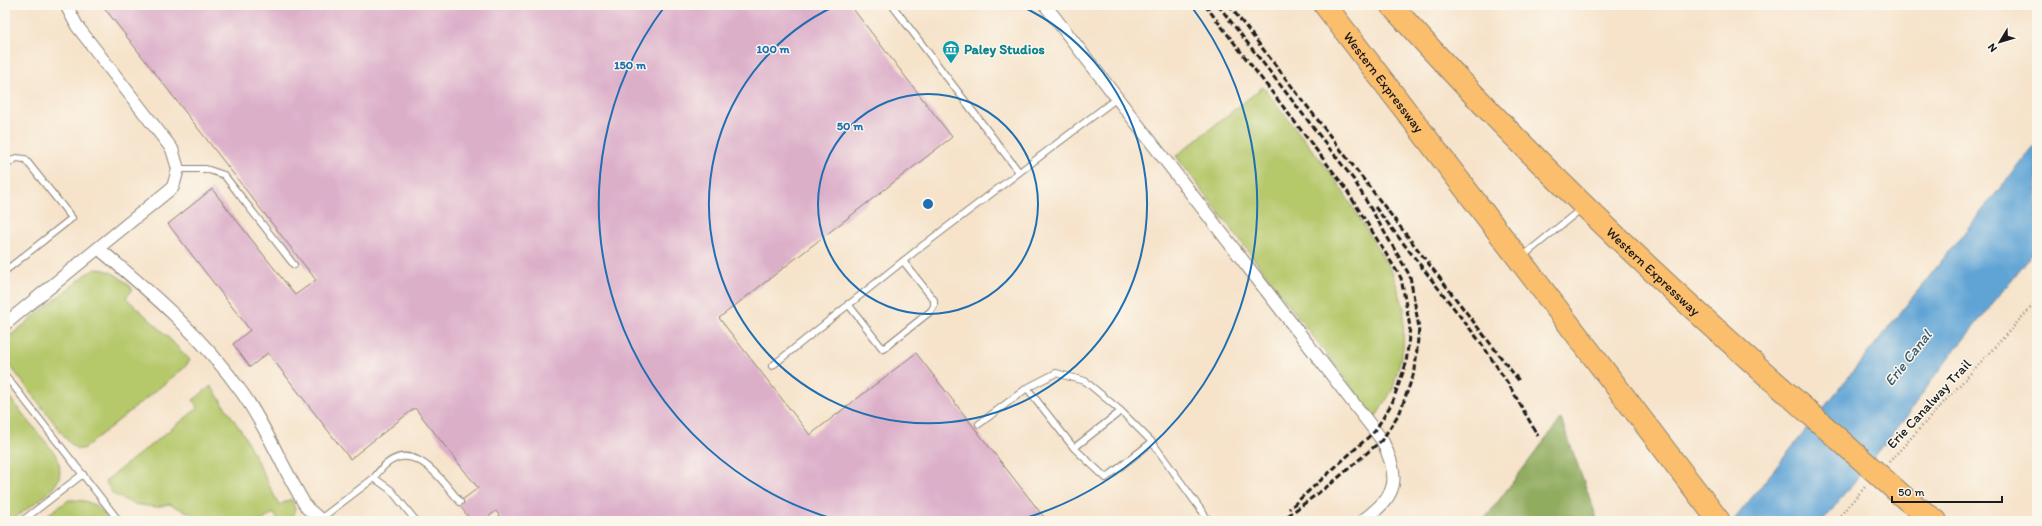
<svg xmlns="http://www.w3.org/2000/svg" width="2042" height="526" font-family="Itim,sans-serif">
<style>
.green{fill:#b5c86b;stroke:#687244}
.forest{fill:#90ac5f;stroke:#56643e}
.water{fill:#61a4d5;stroke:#3e6078}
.building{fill:#dcafc9}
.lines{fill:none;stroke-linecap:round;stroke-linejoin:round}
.lane-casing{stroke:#898073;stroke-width:8}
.street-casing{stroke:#898073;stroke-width:14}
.highway-casing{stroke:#898073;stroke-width:24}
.path{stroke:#898073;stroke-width:2.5;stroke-dasharray:1 3;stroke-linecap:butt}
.lane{stroke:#fff;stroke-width:6}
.street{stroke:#fff;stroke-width:12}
.highway{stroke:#fabe6d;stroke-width:22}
.rail{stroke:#1c1c1c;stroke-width:3;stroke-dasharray:6 3;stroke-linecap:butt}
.highway-bridge-casing{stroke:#898073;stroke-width:24;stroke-linecap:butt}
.highway-bridge{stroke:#fabe6d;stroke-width:22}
.ring{fill:none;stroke:#1f6fb2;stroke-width:2}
.labels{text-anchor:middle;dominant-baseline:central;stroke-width:3;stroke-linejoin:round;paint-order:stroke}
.culture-label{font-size:14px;font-weight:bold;fill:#0d838f;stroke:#fbf7ec;text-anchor:start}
.street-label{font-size:14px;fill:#1c1c1c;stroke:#fbf7ec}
.water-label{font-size:15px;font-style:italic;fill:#3b596f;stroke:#fbf7ec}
.centre{fill:#1f6fb2;stroke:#fbf7ec;stroke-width:2}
.ring-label{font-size:12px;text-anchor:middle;font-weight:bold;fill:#1f6fb2;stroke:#fbf7ec;stroke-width:3;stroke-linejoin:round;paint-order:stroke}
</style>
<rect width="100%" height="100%" fill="#fbf7ec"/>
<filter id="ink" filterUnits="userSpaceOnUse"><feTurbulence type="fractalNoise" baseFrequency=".025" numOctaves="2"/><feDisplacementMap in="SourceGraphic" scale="8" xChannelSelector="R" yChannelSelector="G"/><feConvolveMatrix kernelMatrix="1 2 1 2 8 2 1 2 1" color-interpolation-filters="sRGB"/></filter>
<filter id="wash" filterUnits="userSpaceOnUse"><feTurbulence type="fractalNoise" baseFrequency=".012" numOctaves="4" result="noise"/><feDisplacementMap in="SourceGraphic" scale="16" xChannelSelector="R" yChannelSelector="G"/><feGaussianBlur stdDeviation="0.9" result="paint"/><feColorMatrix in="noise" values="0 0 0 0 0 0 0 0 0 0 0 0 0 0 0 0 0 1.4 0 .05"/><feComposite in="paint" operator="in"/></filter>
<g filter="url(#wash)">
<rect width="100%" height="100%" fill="#f6e3ca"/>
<!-- green -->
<path class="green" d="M1263,87L1336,180L1392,272L1404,308L1403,348L1393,389L1375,418L1176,156Z
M96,269C112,269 122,279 133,289L126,298L160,329L190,360L184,368L83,449H77L68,441L5,359V340L88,273Z
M211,386L244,435L279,505L291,499L295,508L293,521H279L273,513L262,521H197L192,514L169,504L156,507L133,504L113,494L105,481L198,408L193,400Z
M5,392L57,456C59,463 61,470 59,478C54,493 23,511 10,521H5Z
M69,500C91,500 97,504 110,521H38Z"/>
<!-- forest -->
<path class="forest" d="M1561,419L1598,521H1483Z"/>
<!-- water -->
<path class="water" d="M2037,142V248L1936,374L1907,416L1823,521H1733Z"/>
<g id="blocks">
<!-- building -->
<path class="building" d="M102,5H850L952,137L719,318L810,435L916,353L1047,521H503L496,511L483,521H471L458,503L478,488L415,408L350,459L268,353L250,367L233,344L250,330L168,224L212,189L295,295L316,280Z"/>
</g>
</g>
<g filter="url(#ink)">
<use href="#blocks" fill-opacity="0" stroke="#898073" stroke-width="1"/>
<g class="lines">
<defs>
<path id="lane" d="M892,5L1019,172
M5,166L16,158L25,159L72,218L5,271
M178,169H206L224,175L294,265
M1522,257L1582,208
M848,304L883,349L931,311L934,306V300L903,261
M772,366L917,250L1117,98
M5,375L119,521
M1027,388L1074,448
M979,424L1027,388L1056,373L1085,381L1121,411
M1152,442L1106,478L1074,448L1121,411L1152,442L1209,521
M374,478L391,490L416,521
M319,520L374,478C407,430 437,474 460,502
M22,521L83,474"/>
<path id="street" d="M1045,5L1382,440C1401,480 1398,495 1362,521
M98,248C152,293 203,337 243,394C268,430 284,471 307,508L322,521
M5,324L173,187L178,169L172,149L77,26L66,5"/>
<g id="highway">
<path id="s1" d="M1325,5L1719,521"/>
<path id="s2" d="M1391,5C1512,141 1643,265 1779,386"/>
<path d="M1907,500L1936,521"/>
</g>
</defs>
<!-- lane casing -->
<use href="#lane" class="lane-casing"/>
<!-- street casing -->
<use href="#street" class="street-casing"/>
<!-- highway casing -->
<use href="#highway" class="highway-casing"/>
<!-- path -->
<path class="path" d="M1889,462L2037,301
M1835,521L1865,487"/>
<!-- lane -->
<use href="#lane" class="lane"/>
<!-- street -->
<use href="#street" class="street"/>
<!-- highway -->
<use href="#highway" class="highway"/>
<!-- rail -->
<path class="rail" d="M1205,5L1344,186L1401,278L1410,327L1406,364L1392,403L1375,431L1289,509
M1218,5L1354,180L1410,276L1419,328L1415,370L1400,412L1382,440L1333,482L1281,521
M1229,5L1520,382
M1375,207L1481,343L1509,385L1538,436"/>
<defs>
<path id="highway-bridge" d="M1779,386L1907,500"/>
</defs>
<!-- highway-bridge casing -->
<use href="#highway-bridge" class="highway-bridge-casing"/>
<!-- highway-bridge -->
<use href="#highway-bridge" class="highway-bridge"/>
</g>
</g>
<!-- distance rings -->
<g class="ring">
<circle cx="928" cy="204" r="110"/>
<path d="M1021 6A219 219 0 1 1 835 6"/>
<path d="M837 520A329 329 0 0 1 665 6M1191 6A329 329 0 0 1 1019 520"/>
</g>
<!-- icons -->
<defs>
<symbol id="museum-pin" viewBox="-11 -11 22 30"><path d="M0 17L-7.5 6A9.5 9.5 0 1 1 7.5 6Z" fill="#0f9aa8" stroke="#fbf7ec"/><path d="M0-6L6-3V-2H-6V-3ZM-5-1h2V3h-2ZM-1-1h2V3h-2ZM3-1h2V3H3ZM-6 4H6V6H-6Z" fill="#fff"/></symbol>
</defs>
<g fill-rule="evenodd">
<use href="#museum-pin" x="941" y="39" width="20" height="27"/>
</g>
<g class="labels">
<!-- culture labels -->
<g class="culture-label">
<text x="964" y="49">Paley Studios</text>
</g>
<!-- street labels -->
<g class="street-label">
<text stroke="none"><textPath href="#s1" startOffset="97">Western Expressway</textPath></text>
<text stroke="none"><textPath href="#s2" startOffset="374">Western Expressway</textPath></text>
<text transform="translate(1929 404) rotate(-47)">Erie Canalway Trail</text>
</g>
<!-- water labels -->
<g class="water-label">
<text transform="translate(1908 358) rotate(-52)">Erie Canal</text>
</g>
</g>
<circle cx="928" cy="204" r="6" class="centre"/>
<g class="ring-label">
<text x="773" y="53">100 m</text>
<text x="630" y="69">150 m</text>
<text x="850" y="130">50 m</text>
</g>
<!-- margin -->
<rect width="2042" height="526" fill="none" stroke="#fbf7ec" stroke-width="20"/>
<!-- north arrow -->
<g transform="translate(2000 42) rotate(232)" stroke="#fbf7ec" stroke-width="3" paint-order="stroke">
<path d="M0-3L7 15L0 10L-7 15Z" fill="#1c1c1c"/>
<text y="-6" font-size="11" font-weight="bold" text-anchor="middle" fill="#1c1c1c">N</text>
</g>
<!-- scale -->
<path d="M1892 496v6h110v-6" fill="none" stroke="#1c1c1c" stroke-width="2"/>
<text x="1898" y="496" font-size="12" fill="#1c1c1c" stroke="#fbf7ec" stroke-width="3" paint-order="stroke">50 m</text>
</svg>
